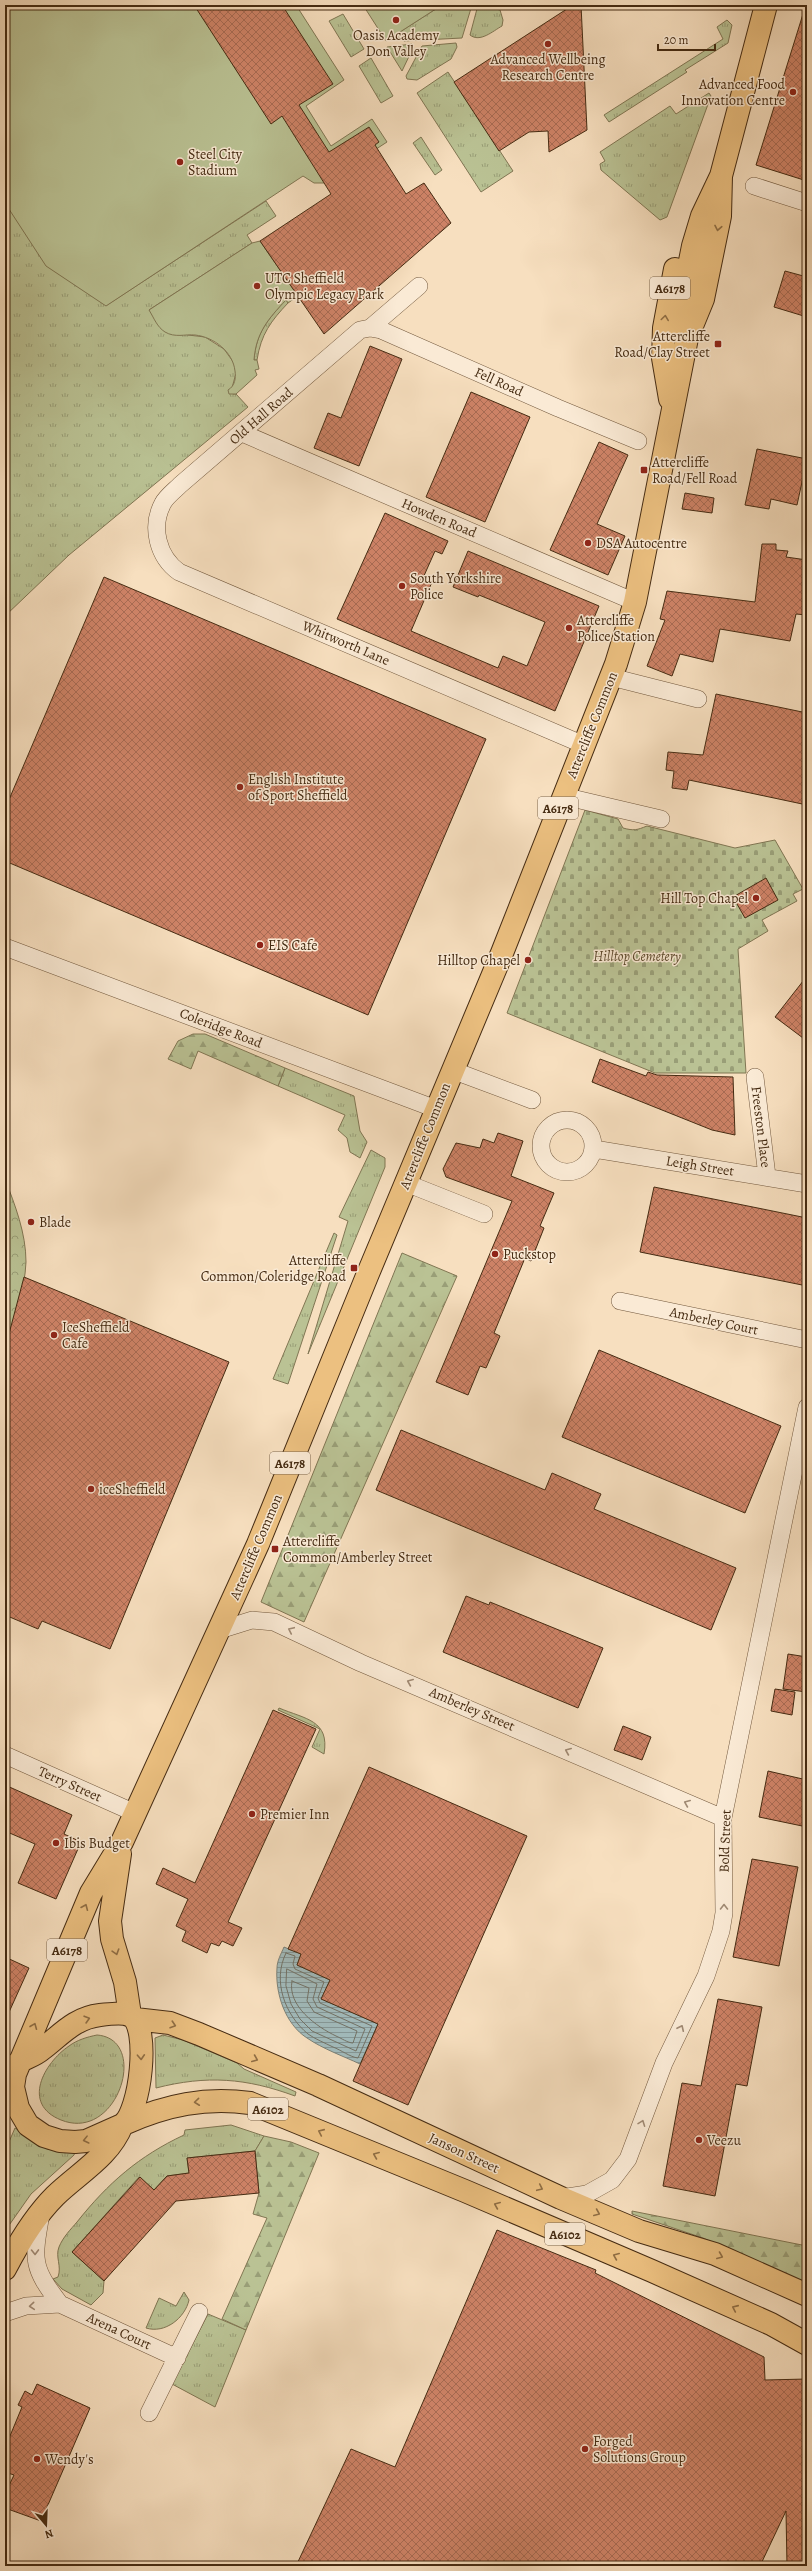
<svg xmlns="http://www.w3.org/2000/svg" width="812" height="2571" font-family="Alegreya,serif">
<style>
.grass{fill:url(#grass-tufts);stroke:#807653}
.forest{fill:url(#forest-firs);stroke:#807653}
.cemetery{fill:url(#cemetery-stones);stroke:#807653}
.park{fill:url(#park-crowns);stroke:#807653}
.pitch{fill:#bac294;stroke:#807653}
.water{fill:url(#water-rules);stroke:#7c8177}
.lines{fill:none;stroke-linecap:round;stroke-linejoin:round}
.shore{stroke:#737266;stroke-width:1}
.building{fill:url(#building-cross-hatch);stroke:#452b12}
.street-casing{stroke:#72583d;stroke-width:18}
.primary-casing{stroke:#452b12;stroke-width:24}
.street{stroke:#faead5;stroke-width:17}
.primary{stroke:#ecc080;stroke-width:22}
.oneway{stroke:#906e44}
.oneway2{stroke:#a08a74}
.poi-dot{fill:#8f2418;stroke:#faead5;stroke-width:1.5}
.labels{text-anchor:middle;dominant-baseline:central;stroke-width:3;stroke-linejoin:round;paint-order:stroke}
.shield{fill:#faead5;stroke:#7b644c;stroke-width:1}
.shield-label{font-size:13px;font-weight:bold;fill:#452b12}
.poi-label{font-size:14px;fill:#452b12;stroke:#faead5;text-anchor:start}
.street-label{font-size:14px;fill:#452b12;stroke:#faead5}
.park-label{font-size:14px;font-style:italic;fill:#5c492c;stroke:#faead5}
</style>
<defs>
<pattern id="grass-tufts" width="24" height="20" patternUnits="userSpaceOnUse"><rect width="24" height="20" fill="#bac294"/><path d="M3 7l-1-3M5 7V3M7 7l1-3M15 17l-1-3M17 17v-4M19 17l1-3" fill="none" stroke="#999e77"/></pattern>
<pattern id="forest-firs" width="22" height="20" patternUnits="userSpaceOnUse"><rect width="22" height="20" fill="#bac294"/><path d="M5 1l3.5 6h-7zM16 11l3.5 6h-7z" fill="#999e77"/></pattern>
<pattern id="cemetery-stones" width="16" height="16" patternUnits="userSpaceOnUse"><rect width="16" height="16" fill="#bac294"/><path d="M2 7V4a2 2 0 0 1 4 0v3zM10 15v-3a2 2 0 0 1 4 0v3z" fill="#999e77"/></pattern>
<pattern id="park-crowns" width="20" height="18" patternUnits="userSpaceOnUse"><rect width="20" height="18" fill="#bac294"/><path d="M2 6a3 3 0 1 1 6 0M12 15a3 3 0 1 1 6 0" fill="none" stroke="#999e77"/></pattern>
<pattern id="water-rules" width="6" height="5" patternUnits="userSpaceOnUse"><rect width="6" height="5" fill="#a1babb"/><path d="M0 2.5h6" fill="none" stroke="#859797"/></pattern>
<pattern id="building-cross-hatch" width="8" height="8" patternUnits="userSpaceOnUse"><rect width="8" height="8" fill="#cd8266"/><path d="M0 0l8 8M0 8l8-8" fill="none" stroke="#a86b53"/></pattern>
</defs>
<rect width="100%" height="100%" fill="#f7dfbf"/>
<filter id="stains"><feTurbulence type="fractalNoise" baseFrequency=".005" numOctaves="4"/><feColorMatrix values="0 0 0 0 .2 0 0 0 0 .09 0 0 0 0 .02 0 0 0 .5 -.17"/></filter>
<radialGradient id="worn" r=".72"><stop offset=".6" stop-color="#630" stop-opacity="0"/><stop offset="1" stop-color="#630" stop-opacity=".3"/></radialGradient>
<!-- grass -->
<path class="grass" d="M442,5H472L462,38L404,41L395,35Z
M478,5L500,10L503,20L502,26C493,31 480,43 470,35Z
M343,14L364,49L351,57L329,21Z
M727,20L732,25L728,43L685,70L687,72L609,122L604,115L723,39L717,27Z
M456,43L457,47L451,59L417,80L407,79L406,76L422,46Z
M412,44L413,48L402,71L387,47Z
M371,58L393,96L381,103L359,66Z
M448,72L513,171L481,192L417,93Z
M709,93L711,96L667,217L660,220L601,170L600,164L605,161L600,152L670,106L676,114Z
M5,137L107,305L266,201L276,216L247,235L252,243L149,310L188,335L205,337L224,349L234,363L236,373L232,388L233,394H236L248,407L69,555L5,616Z
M421,137L442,170L435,175L413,143Z
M286,299L288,303C271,321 261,334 257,360H254C256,332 268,320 286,299Z
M285,1068L354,1096L360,1131L367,1142L360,1158L350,1152L347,1138L338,1130L345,1115L278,1086Z
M371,1150L385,1158V1167L308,1354L348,1221L339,1217Z
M334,1233L337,1235L288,1384L273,1379Z
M279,1708C305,1719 330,1720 324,1754L312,1747L320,1729L278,1710Z
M97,2035C150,2039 118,2143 61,2120C21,2104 44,2063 69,2046C77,2040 87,2037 97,2035Z
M163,2035L183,2040L237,2063L244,2069L296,2092L295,2096C246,2078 207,2075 156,2088L155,2038Z
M231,2125L264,2136L255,2151L187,2158L189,2173L167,2176L154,2190L139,2177L72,2252L104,2281L103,2293L91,2305L62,2289L53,2279L58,2277C62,2266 55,2257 59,2247C63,2237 71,2229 77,2222C108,2183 139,2156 184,2135L185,2130Z
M15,2128L47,2149L75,2152L74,2155L31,2194L5,2231V2151Z
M184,2292L189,2300C185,2318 165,2334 146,2328L159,2298L176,2306Z
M208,2314L246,2330L215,2407L172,2384Z"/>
<!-- forest -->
<path class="forest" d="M193,1034H205L285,1068L278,1086L198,1051L191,1069L168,1059L178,1041Z
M402,1253L457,1276L304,1622L261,1602Z
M264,2136L291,2142L319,2153L246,2330L222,2319L267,2218L253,2214L259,2193L255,2151Z
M632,2211L807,2246V2285L703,2238L632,2214Z"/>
<!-- cemetery -->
<path class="cemetery" d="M585,810L618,819L623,828C634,831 637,830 647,826L735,848L775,840L803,889L793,894L797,901L762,920L768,931L738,949L746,1073H655L507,1013Z"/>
<!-- park -->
<path class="park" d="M5,1179C15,1205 26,1233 26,1262C25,1291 13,1321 5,1349Z"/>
<!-- pitch -->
<path class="pitch" d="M5,5H296L344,80L306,106L331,146L372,119L387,142L324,183H314L303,176L106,306L46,266L5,203Z
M363,5H442L386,41Z
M260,241L298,296L288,303L286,300C268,319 256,333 254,360H257L259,369L255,370L257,375L236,394H229L228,390C235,386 236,378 235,371C233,352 214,337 195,335C185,334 175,338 165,332C157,327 154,318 149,310L252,243Z"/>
<!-- water -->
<path class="water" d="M284,1947L301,1954L297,1965L330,1980L322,1999L378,2024L360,2064C343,2056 323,2049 307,2038C285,2024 275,1993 277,1968C277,1961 281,1954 284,1947Z"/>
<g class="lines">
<!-- shore -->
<path class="shore" d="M286,1953L295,1956L293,1964L295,1969L324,1982L318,1998L320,2003L372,2026L358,2058C350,2057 341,2050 333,2047C325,2043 315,2039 308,2034C285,2015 272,1981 286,1953Z
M287,1969L317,1984L313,1999L317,2007L365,2029L356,2051L312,2031L300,2019L291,2004L286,1986Z
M292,1981L309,1988L307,2001L314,2012L357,2031L353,2043C348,2043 341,2038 336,2036C317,2027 287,2006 292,1981Z"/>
</g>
<!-- building -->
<path class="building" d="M194,5H282L333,84L299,105L329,152L369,127L379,142L375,145L406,194L424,183L451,223L324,334L260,241L331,194L282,116L271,124Z
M573,5H581L587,130L549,152L548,131L529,132L499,151L454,82Z
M803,14H807V181L756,165Z
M785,271L807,277V317L774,307Z
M370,346L402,359L359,466L314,448L328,413L341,418Z
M471,392L530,417L485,522L426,497Z
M599,442L628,455L597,524L625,536L608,575L550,550Z
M757,449L807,459L797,505L771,499L769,509L745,505Z
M685,493L714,498L712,513L682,509Z
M385,513L448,541L442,554L435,551L423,578L432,582L411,631L498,668L503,656L527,666L545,622L479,595L478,597L453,587L468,551L599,606L555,711L337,619Z
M762,544H776V550L788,551L786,557L807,560V615L796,614L790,641L720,629L713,662L680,654L672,676L647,666L665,620L660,619L667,591L755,602Z
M104,577L486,739L368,1015L5,861V809Z
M716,694L807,713V805L689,780L687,790L672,788L674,771L666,770L668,752L703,755Z
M766,878L778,900L745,918L733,897Z
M807,976V1041L775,1017Z
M600,1059L646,1076L648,1072L657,1075L733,1077L735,1135L712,1130L592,1082Z
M498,1133L523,1141L511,1176L554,1193L540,1226L544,1228L531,1261L525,1258L494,1333L500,1336L486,1368L480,1366L468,1395L436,1382L512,1201L446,1177L443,1169L456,1143L480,1148L483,1139L494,1143Z
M654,1187L807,1218V1286L640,1252Z
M24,1277L229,1362L110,1649L42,1621L38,1629L5,1615V1349Z
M599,1350L781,1426L745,1513L562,1437Z
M401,1430L545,1490L552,1473L601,1494L594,1509L736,1568L711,1630L376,1490Z
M466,1596L489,1605L490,1602L603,1648L578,1708L443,1652Z
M788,1654L807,1657V1692L783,1689Z
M775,1689L795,1692L792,1715L771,1711Z
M273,1710L316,1729L228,1922L242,1928L233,1946L222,1941L219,1946L211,1943L207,1953L182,1941L186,1931L176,1926L188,1899L156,1884L163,1868L195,1883Z
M623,1726L651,1737L642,1760L614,1750Z
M369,1767L527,1836L408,2105L353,2081L378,2024L321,1999L330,1980L297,1965L301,1954L288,1949Z
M768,1771L807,1780V1827L759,1817Z
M5,1785L72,1815L64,1834L81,1842L56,1899L18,1883L35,1844L5,1831Z
M752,1859L798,1867L779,1966L733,1957Z
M5,1957L29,1968L5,2021Z
M718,1999L762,2007L747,2086L736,2084L715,2196L663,2186L682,2083L701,2086Z
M255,2151L259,2193L176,2201L104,2281L72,2252L140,2177L154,2190L167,2176L189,2173L187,2158Z
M497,2230L596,2270L595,2273L764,2357L765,2380L807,2379V2566H787L786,2511L760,2566H296L351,2449L395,2467Z
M37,2384L90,2408L41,2521L5,2508V2494L14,2475L5,2472V2448L22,2407L18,2405L25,2391L32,2395Z"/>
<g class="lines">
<defs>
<path id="street" d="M754,186L807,203
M370,328L419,286
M242,433L635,602
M611,677L698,699
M584,745L179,572C158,557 150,527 163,503C166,497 175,490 180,485L360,330L370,328L381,330L558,408L638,441
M563,796L661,819
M5,947L436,1109
M452,1070L532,1100
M755,1077L767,1176
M541 1146a26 26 0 1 1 52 0a26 26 0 1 1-52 0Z
M594,1149L807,1184
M406,1183L484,1214
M620,1301L807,1340
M220,1630L252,1620L274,1622L361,1663L723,1818
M5,1755L135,1813
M561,2198L587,2194L612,2180L628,2159L664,2063L706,1976L721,1931L724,1913L723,1818L807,1407
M41,2214C33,2260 31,2266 60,2304
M5,2313L26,2306L60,2304L177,2358
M149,2413L199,2312"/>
<path id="primary" d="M686,335L683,296L693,246L702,216L721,176L766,5
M670,399L663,358L664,328L675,269
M120,1854L110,1921L112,1939L125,1982L130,2015
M135,2019L170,2023L199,2034L318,2085L561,2198L639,2231L715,2254L807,2295
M19,2062C26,2058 35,2055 41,2050C61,2035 74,2018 100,2015C108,2014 124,2012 131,2016C150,2025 141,2113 122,2125L86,2141L75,2142L60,2141L44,2136L28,2125L18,2108L13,2087L15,2074L91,1893L122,1842L258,1544L367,1276L502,953L616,664L635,602L687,338L703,299L720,216L721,176
M126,2123C167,2105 205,2097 250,2103L465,2191L652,2271L771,2324L807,2344
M5,2269C18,2244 35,2216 55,2196C80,2172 109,2157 122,2125"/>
</defs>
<!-- street casing -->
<use href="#street" class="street-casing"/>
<!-- primary casing -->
<use href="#primary" class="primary-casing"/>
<!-- street -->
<use href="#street" class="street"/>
<!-- primary -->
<use href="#primary" class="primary"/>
</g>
<!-- one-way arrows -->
<defs><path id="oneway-chevron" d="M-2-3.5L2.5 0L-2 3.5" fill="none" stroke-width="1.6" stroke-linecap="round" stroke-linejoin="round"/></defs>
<g class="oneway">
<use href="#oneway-chevron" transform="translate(718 228) rotate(101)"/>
<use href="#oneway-chevron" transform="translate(665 318) rotate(-82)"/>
<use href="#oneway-chevron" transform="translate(85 1907) rotate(-67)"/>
<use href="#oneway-chevron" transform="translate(116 1952) rotate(73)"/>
<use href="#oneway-chevron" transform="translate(87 2019) rotate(-16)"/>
<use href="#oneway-chevron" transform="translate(173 2025) rotate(18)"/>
<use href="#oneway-chevron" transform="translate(34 2026) rotate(-68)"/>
<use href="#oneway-chevron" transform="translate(141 2057) rotate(87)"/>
<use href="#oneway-chevron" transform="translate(255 2059) rotate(23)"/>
<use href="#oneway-chevron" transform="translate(197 2102) rotate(174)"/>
<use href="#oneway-chevron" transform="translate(321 2132) rotate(-156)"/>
<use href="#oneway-chevron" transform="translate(86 2140) rotate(166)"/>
<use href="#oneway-chevron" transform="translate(376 2155) rotate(-158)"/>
<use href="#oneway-chevron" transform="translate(540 2188) rotate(25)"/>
<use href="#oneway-chevron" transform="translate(497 2205) rotate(-157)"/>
<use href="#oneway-chevron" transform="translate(597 2213) rotate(23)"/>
<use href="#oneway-chevron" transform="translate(616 2256) rotate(-157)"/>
<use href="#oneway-chevron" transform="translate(720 2256) rotate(22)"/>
<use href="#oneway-chevron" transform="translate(735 2308) rotate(-156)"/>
</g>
<g class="oneway2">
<use href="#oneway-chevron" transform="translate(291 1630) rotate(-155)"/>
<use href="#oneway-chevron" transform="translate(410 1682) rotate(-157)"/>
<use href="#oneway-chevron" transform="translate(568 1751) rotate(-157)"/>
<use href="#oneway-chevron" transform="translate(687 1803) rotate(-157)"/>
<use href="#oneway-chevron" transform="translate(724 1907) rotate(-90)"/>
<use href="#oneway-chevron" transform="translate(681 2028) rotate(-65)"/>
<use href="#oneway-chevron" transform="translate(642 2123) rotate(-69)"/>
<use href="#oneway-chevron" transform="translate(35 2252) rotate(89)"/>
<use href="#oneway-chevron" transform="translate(32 2306) rotate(175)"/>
</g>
<!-- markers -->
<g class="poi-dot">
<circle cx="396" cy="20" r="4"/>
<circle cx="548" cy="44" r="4"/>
<circle cx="793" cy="92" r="4"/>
<circle cx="180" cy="162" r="4"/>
<circle cx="257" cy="286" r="4"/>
<rect x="714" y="340" width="8" height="8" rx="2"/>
<rect x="640" y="466" width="8" height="8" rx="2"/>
<circle cx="588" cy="543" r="4"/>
<circle cx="402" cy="586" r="4"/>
<circle cx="569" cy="628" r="4"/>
<circle cx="240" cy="787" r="4"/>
<circle cx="756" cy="898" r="4"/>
<circle cx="260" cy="945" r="4"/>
<circle cx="528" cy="960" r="4"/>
<circle cx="31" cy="1222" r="4"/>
<circle cx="495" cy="1254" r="4"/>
<rect x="350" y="1264" width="8" height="8" rx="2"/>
<circle cx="54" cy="1335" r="4"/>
<circle cx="91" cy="1489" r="4"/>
<rect x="271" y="1545" width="8" height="8" rx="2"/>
<circle cx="252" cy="1814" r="4"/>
<circle cx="56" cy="1843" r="4"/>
<circle cx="699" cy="2140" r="4"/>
<circle cx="585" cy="2449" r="4"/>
<circle cx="37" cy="2459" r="4"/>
</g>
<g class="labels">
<!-- shield labels -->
<g class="shield">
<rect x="650" y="277" width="40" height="22" rx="3"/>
<rect x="538" y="797" width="40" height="22" rx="3"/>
<rect x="270" y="1452" width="40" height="22" rx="3"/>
<rect x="47" y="1939" width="40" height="22" rx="3"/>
<rect x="248" y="2098" width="40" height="22" rx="3"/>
<rect x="545" y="2223" width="40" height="22" rx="3"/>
</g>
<g class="shield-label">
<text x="670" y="288">A6178</text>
<text x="558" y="808">A6178</text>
<text x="290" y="1463">A6178</text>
<text x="67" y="1950">A6178</text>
<text x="268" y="2109">A6102</text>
<text x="565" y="2234">A6102</text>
</g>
<!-- poi labels -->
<g class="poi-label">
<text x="396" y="35" text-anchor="middle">Oasis Academy<tspan x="396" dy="16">Don Valley</tspan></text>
<text x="548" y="59" text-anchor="middle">Advanced Wellbeing<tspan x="548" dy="16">Research Centre</tspan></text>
<text x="785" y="84" text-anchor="end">Advanced Food<tspan x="785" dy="16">Innovation Centre</tspan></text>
<text x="188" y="154">Steel City<tspan x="188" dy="16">Stadium</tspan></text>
<text x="265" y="278">UTC Sheffield<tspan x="265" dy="16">Olympic Legacy Park</tspan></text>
<text x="710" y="336" text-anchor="end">Attercliffe<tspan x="710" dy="16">Road/Clay Street</tspan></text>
<text x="652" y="462">Attercliffe<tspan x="652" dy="16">Road/Fell Road</tspan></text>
<text x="596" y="543">DSA Autocentre</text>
<text x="410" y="578">South Yorkshire<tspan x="410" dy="16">Police</tspan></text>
<text x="577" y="620">Attercliffe<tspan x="577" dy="16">Police Station</tspan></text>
<text x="248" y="779">English Institute<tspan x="248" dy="16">of Sport Sheffield</tspan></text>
<text x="748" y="898" text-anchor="end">Hill Top Chapel</text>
<text x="268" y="945">EIS Cafe</text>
<text x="520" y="960" text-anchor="end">Hilltop Chapel</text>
<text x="39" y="1222">Blade</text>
<text x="503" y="1254">Puckstop</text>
<text x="346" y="1260" text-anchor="end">Attercliffe<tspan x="346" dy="16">Common/Coleridge Road</tspan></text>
<text x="62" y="1327">IceSheffield<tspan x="62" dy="16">Cafe</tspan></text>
<text x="99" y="1489">iceSheffield</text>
<text x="283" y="1541">Attercliffe<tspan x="283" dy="16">Common/Amberley Street</tspan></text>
<text x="260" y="1814">Premier Inn</text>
<text x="64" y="1843">Ibis Budget</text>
<text x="707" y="2140">Veezu</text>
<text x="593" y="2441">Forged<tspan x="593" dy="16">Solutions Group</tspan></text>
<text x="45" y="2459">Wendy's</text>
</g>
<!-- street labels -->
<g class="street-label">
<text transform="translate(499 382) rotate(24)">Fell Road</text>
<text transform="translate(261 416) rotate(-41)">Old Hall Road</text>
<text transform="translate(439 518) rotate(23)">Howden Road</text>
<text transform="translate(346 643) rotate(23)">Whitworth Lane</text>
<text transform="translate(592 725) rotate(-68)">Attercliffe Common</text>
<text transform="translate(221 1028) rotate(21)">Coleridge Road</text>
<text transform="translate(761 1127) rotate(83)">Freeston Place</text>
<text transform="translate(425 1136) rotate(-68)">Attercliffe Common</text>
<text transform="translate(700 1166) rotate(9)">Leigh Street</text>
<text transform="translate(714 1321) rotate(12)">Amberley Court</text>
<text transform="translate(256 1547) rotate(-67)">Attercliffe Common</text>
<text transform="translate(472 1709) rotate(23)">Amberley Street</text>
<text transform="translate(70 1784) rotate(24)">Terry Street</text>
<text transform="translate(725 1841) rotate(-88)">Bold Street</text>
<text transform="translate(464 2153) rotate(25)">Janson Street</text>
<text transform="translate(119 2331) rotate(25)">Arena Court</text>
</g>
<!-- park labels -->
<g class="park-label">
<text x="637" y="956">Hilltop Cemetery</text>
</g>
</g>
<!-- margin -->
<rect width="812" height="2571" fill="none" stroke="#f7dfbf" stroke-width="20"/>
<rect x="6" y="6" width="800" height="2559" fill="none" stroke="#452b12" stroke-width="2"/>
<rect x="10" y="10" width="792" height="2551" fill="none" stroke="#452b12"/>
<!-- north arrow -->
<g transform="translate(46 2525) rotate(161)" stroke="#faead5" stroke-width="3" paint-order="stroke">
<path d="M0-3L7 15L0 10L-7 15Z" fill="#452b12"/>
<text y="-6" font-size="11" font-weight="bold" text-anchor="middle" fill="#452b12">N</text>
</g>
<!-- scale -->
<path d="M658 44v6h57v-6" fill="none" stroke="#452b12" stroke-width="2"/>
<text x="664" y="44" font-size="12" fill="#452b12" stroke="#faead5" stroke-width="3" paint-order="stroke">20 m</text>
<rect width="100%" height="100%" filter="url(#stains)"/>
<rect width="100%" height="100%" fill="url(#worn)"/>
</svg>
